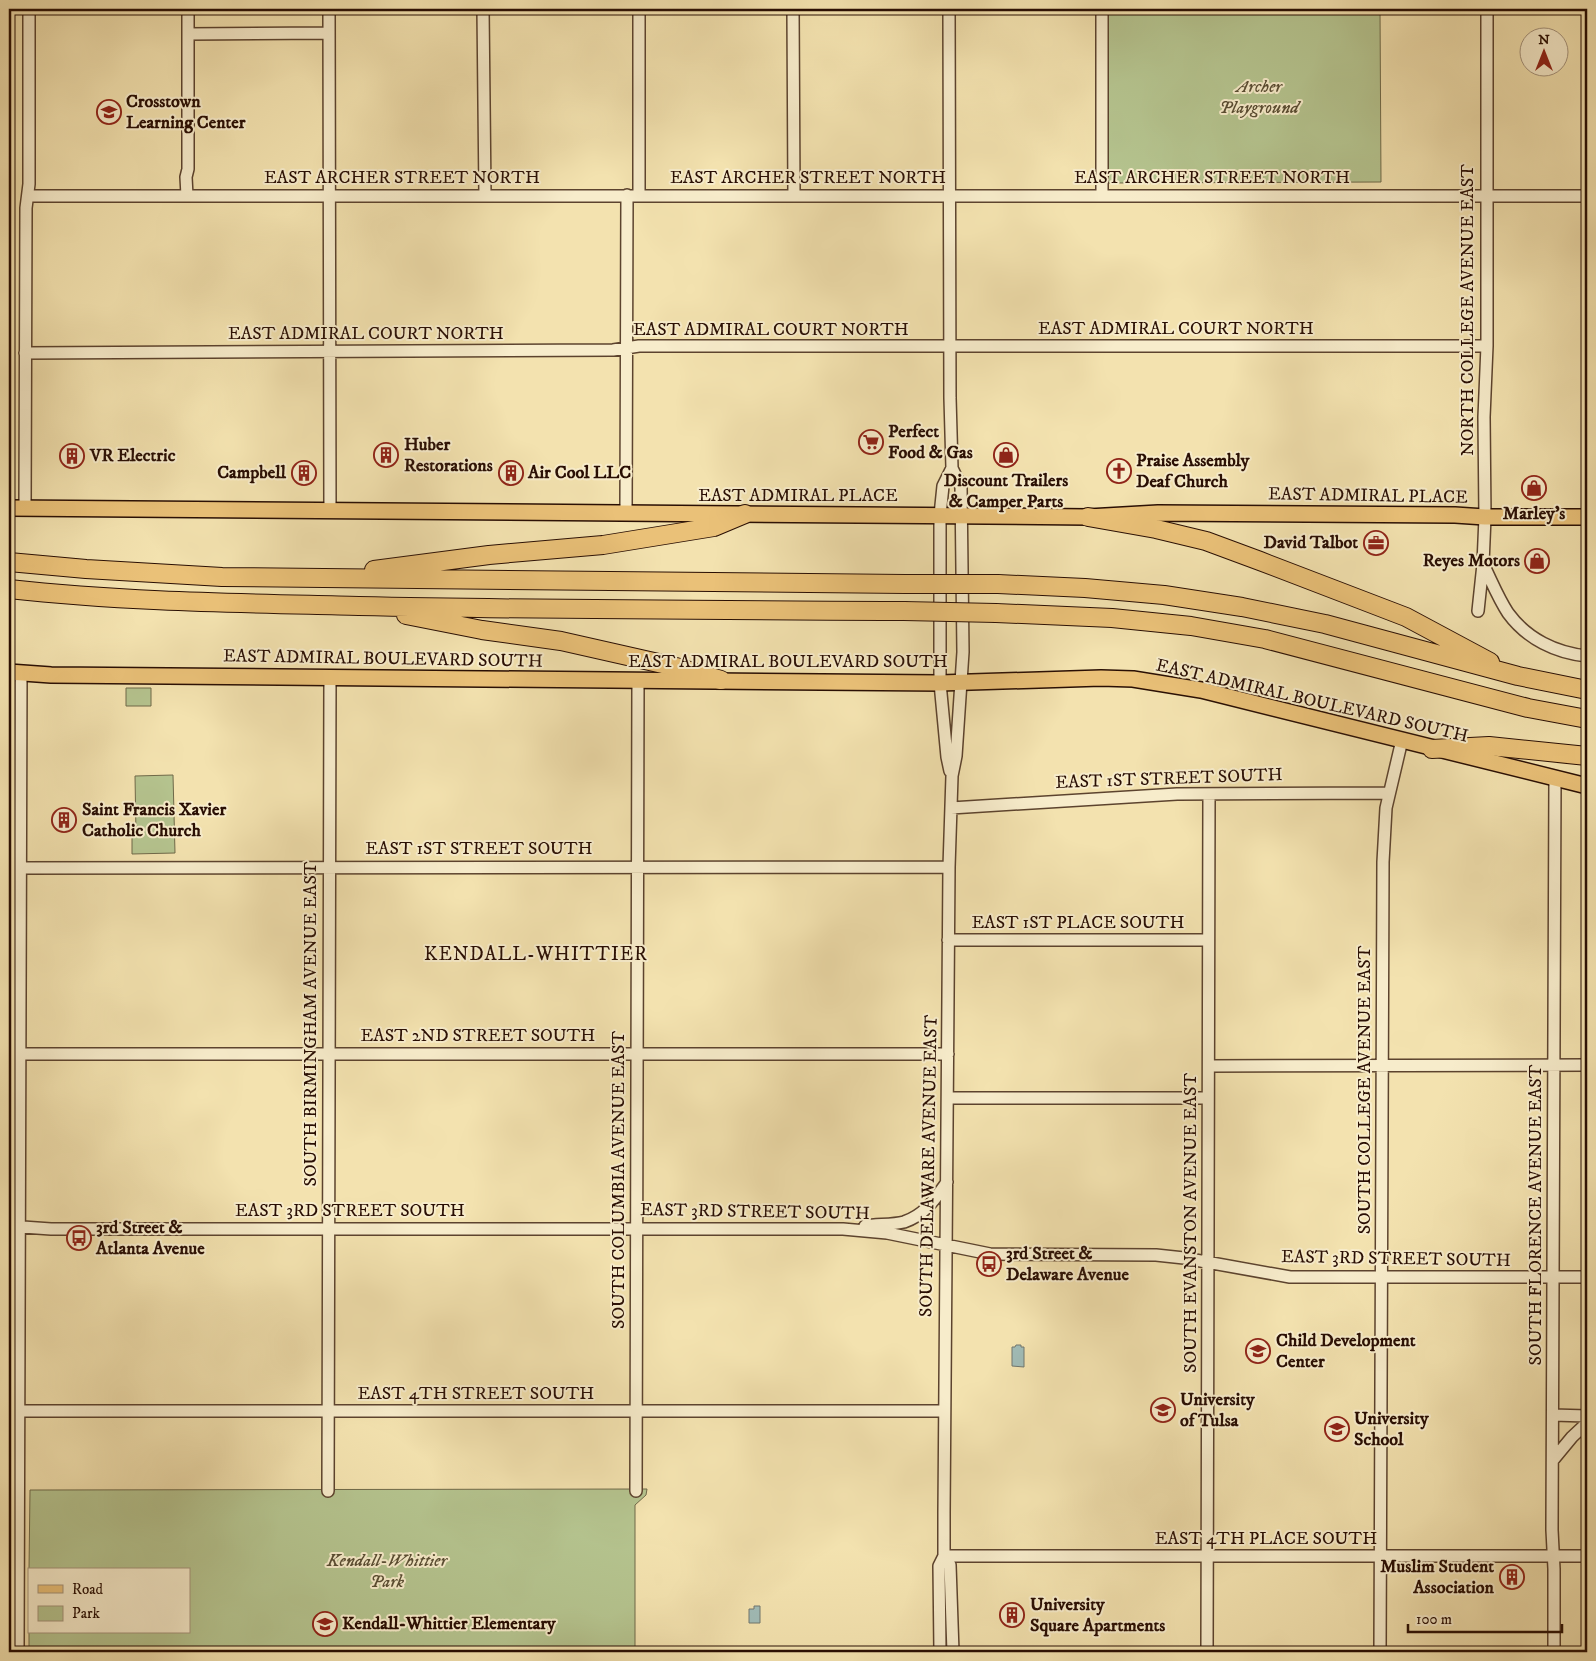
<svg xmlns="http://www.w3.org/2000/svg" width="1596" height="1661" font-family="'IM FELL DW Pica',serif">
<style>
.green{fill:#b5c48f;stroke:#6f6949}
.water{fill:#a0bbb6;stroke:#70766e}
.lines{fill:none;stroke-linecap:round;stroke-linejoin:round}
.minor-casing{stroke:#5c432e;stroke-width:14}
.major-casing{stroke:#290e03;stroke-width:18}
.highway-casing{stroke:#290e03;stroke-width:20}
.minor{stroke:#f7eccb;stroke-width:11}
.major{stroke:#eac178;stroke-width:15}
.highway{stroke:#eac178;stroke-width:18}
.highway-bridge-casing{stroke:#290e03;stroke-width:20;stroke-linecap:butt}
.highway-bridge{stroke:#eac178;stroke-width:18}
.labels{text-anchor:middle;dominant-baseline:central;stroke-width:4;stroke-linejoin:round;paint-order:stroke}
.park-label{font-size:18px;font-style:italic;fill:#5a4e34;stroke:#f7eccb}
.poi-label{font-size:18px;font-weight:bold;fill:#290e03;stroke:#f7eccb;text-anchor:start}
.street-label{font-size:18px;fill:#290e03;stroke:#f7eccb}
.neighbourhood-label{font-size:19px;letter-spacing:1px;fill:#290e03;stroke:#f7eccb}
</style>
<rect width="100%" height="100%" fill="#f3e2af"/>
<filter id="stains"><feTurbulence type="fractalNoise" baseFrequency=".004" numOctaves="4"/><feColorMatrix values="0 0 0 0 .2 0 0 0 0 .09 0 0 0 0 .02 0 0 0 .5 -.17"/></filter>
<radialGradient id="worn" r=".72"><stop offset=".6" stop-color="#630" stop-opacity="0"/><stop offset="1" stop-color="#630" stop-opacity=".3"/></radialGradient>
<!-- green -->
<path class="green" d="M1380,10L1381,182L1108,183V14Z
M126,688H151V706H126Z
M173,775L175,853L132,854V835H136L135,776Z
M647,1489L646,1495L635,1505V1652H29V1632H189V1570H29L30,1490Z"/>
<!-- water -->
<path class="water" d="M1016,1345H1021V1347H1024V1367L1012,1366V1347H1015Z
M754,1606H760V1623H749V1609H754Z"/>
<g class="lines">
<defs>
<path id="minor" d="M329,9L330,511
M483,9L485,196
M639,9V195
M793,9L794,196
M1102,9V196
M188,34L329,33
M28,196H1587
M187,196L186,177L188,169V9
M25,353L613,350L639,346H1487
M25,508L26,208L29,184V9
M626,513L627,195
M1483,564C1491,580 1498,598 1508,613C1527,639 1556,653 1587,656
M1478,611L1483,564L1485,517L1484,417L1487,346V9
M950,771L947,757L940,683V515L943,486L952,468
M951,808L1177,794L1389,793
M9,868L949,867
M948,940H1208
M9,1054H948
M1209,1066L1587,1065
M948,1098H1208
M9,1226L51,1229H843L887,1233L990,1254L1156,1255L1184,1258L1290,1277H1587
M865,1226C877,1224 892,1225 904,1222C925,1215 935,1199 947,1182
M9,1411H944
M1553,1415L1587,1416
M1553,1460L1572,1437L1587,1423
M328,1491L330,677
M636,1491L638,680
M944,1556H1587
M944,1556L950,1565L953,1652
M18,1652L21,672
M940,1652L939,1566L944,1556V1513L949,867L952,776L956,756L963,652L961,487L952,468L950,398L949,9
M1207,1652L1209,795
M1380,1652L1383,862L1386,808L1402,740
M1554,1652V1569L1552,1530L1555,778"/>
<path id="major" d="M9,508L987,516L1088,517L1158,513L1455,515L1485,517H1587
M9,672L51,675L940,683L1101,678L1133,679L1201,690L1587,786"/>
<path id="highway" d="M1088,517L1156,529L1206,541L1260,561L1406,617L1490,662
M9,562L86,569L222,577L905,584
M374,570L489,555L603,545L714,527L745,514
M998,584L1085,588L1164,595L1242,607L1325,624L1518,676L1587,690
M9,589C126,602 242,603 359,606C541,610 722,610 904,611
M996,613L1112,618L1191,626L1265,639L1528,708L1587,719
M406,615L482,630L561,641L676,667L721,680
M1432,749L1489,746L1587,756"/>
</defs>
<!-- minor casing -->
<use href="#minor" class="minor-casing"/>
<!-- major casing -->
<use href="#major" class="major-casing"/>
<!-- highway casing -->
<use href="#highway" class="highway-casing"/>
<!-- minor -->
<use href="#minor" class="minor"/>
<!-- major -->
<use href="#major" class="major"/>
<!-- highway -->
<use href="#highway" class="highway"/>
<defs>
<path id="highway-bridge" d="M905,584H998
M904,611L996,613"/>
</defs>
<!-- highway-bridge casing -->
<use href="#highway-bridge" class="highway-bridge-casing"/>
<!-- highway-bridge -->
<use href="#highway-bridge" class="highway-bridge"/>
</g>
<!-- icons -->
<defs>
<symbol id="school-ring" viewBox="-11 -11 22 22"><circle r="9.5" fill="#f7eccb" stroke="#8f2418" stroke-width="1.5"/><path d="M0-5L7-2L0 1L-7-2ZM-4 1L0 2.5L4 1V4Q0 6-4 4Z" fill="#8f2418"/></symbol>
<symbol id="supermarket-ring" viewBox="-11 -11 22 22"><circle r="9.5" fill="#f7eccb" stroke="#8f2418" stroke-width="1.5"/><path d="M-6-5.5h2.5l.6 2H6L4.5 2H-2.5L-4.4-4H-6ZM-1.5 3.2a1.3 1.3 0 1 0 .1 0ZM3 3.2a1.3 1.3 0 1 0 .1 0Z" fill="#8f2418"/></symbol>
<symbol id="building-ring" viewBox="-11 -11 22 22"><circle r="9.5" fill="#f7eccb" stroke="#8f2418" stroke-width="1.5"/><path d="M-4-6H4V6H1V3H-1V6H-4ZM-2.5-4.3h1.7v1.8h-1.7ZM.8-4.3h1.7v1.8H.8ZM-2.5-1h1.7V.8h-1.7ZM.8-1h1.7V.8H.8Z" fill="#8f2418"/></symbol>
<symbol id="shop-ring" viewBox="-11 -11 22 22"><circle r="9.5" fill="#f7eccb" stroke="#8f2418" stroke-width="1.5"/><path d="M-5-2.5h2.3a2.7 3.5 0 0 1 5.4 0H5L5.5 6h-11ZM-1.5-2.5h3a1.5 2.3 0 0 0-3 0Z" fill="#8f2418"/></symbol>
<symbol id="church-ring" viewBox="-11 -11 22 22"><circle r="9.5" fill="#f7eccb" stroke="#8f2418" stroke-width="1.5"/><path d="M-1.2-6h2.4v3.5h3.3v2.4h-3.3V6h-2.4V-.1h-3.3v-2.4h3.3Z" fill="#8f2418"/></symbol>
<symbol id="office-ring" viewBox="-11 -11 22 22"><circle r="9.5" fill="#f7eccb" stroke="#8f2418" stroke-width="1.5"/><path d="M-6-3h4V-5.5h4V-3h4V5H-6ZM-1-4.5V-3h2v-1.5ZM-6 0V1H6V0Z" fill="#8f2418"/></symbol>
<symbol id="bus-ring" viewBox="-11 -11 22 22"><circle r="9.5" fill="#f7eccb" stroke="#8f2418" stroke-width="1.5"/><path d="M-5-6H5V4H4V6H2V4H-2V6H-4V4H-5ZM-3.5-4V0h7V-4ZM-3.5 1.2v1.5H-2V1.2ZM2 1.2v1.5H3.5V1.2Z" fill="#8f2418"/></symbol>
<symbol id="university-ring" viewBox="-11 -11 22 22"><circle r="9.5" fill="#f7eccb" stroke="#8f2418" stroke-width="1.5"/><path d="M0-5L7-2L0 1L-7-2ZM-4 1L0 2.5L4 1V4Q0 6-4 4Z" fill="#8f2418"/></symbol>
</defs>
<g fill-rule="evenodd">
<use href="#school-ring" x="95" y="98" width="28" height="28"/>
<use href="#supermarket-ring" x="857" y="428" width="28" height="28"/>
<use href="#building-ring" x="372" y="441" width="28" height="28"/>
<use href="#shop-ring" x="992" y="441" width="28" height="28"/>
<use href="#building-ring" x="58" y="442" width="28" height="28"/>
<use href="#church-ring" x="1105" y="457" width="28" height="28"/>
<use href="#building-ring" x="290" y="459" width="28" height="28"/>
<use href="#building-ring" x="497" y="459" width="28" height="28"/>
<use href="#shop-ring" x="1520" y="474" width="28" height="28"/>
<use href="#office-ring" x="1362" y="529" width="28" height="28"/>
<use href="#shop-ring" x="1523" y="547" width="28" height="28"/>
<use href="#building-ring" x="50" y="806" width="28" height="28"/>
<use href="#bus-ring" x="65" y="1224" width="28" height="28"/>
<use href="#bus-ring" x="975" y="1250" width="28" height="28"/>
<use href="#school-ring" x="1244" y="1337" width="28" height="28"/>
<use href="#university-ring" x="1149" y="1396" width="28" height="28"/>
<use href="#school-ring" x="1323" y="1415" width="28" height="28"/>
<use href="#building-ring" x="1498" y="1563" width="28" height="28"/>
<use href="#building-ring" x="998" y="1601" width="28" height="28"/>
<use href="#school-ring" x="311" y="1610" width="28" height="28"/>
</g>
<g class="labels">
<!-- park labels -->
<g class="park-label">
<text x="1259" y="87">Archer<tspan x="1259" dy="21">Playground</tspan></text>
<text x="387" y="1561">Kendall-Whittier<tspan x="387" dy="21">Park</tspan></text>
</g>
<!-- poi labels -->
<g class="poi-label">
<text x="126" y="102">Crosstown<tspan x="126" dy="21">Learning Center</tspan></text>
<text x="888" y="432">Perfect<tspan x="888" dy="21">Food &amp; Gas</tspan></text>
<text x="404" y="445">Huber<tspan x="404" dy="21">Restorations</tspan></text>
<text x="90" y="456">VR Electric</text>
<text x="1136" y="461">Praise Assembly<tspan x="1136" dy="21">Deaf Church</tspan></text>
<text x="286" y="473" text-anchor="end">Campbell</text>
<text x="528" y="473">Air Cool LLC</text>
<text x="1006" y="481" text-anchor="middle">Discount Trailers<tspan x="1006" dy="21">&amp; Camper Parts</tspan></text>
<text x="1534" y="514" text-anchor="middle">Marley's</text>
<text x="1358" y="543" text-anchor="end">David Talbot</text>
<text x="1520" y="561" text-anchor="end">Reyes Motors</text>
<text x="82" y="810">Saint Francis Xavier<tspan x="82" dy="21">Catholic Church</tspan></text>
<text x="96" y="1228">3rd Street &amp;<tspan x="96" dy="21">Atlanta Avenue</tspan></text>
<text x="1006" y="1254">3rd Street &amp;<tspan x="1006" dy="21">Delaware Avenue</tspan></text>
<text x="1276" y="1341">Child Development<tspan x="1276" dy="21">Center</tspan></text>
<text x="1180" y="1400">University<tspan x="1180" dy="21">of Tulsa</tspan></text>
<text x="1354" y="1419">University<tspan x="1354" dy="21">School</tspan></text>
<text x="1494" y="1567" text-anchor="end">Muslim Student<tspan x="1494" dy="21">Association</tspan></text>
<text x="1030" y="1605">University<tspan x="1030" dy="21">Square Apartments</tspan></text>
<text x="342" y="1624">Kendall-Whittier Elementary</text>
</g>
<!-- street labels -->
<g class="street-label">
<text x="402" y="178">EAST ARCHER STREET NORTH</text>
<text x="808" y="178">EAST ARCHER STREET NORTH</text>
<text x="1212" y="178">EAST ARCHER STREET NORTH</text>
<text transform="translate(1468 310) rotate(-90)">NORTH COLLEGE AVENUE EAST</text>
<text x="1176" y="329">EAST ADMIRAL COURT NORTH</text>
<text x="771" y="330">EAST ADMIRAL COURT NORTH</text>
<text x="366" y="334">EAST ADMIRAL COURT NORTH</text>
<text x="798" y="496">EAST ADMIRAL PLACE</text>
<text transform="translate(1368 496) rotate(1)">EAST ADMIRAL PLACE</text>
<text transform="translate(383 659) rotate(1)">EAST ADMIRAL BOULEVARD SOUTH</text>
<text x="788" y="662">EAST ADMIRAL BOULEVARD SOUTH</text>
<text transform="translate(1312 701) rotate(13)">EAST ADMIRAL BOULEVARD SOUTH</text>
<text transform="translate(1169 779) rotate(-2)">EAST 1ST STREET SOUTH</text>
<text x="479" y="849">EAST 1ST STREET SOUTH</text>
<text x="1078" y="923">EAST 1ST PLACE SOUTH</text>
<text transform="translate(311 1024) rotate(-90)">SOUTH BIRMINGHAM AVENUE EAST</text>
<text x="478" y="1036">EAST 2ND STREET SOUTH</text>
<text transform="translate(1365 1090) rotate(-90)">SOUTH COLLEGE AVENUE EAST</text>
<text transform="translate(929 1166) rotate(-89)">SOUTH DELAWARE AVENUE EAST</text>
<text transform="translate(619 1180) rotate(-90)">SOUTH COLUMBIA AVENUE EAST</text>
<text x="350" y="1211">EAST 3RD STREET SOUTH</text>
<text transform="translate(755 1212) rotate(1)">EAST 3RD STREET SOUTH</text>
<text transform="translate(1536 1215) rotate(-90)">SOUTH FLORENCE AVENUE EAST</text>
<text transform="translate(1191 1223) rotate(-90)">SOUTH EVANSTON AVENUE EAST</text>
<text transform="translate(1396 1259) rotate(1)">EAST 3RD STREET SOUTH</text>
<text x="476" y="1394">EAST 4TH STREET SOUTH</text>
<text x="1266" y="1539">EAST 4TH PLACE SOUTH</text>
</g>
<!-- neighbourhood labels -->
<g class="neighbourhood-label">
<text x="536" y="954">KENDALL-WHITTIER</text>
</g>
</g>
<!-- margin -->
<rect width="1596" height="1661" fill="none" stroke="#f3e2af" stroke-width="30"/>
<rect x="10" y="10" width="1576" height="1641" fill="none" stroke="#290e03" stroke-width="2.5"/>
<rect x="15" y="15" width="1566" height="1631" fill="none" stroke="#290e03"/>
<!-- legend -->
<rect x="28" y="1568" width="162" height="65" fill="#f7eccb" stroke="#a5937b"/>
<rect x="38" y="1585" width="25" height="8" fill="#eac178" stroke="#a5937b"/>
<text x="72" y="1594" font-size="15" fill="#290e03">Road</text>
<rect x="38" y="1606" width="25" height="15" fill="#b5c48f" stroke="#a5937b"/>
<text x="72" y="1618" font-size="15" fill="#290e03">Park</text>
<!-- north arrow -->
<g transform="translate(1544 52)"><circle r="24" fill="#f7eccb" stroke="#a5937b"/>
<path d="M0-4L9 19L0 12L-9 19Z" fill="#8f2418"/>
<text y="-8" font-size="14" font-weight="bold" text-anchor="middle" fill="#290e03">N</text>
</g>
<!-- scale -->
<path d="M1408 1624v8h154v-8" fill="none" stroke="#290e03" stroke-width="2.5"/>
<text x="1416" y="1624" font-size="15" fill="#290e03" stroke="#f7eccb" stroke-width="4" paint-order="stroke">100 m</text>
<rect width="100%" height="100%" filter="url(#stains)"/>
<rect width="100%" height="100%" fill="url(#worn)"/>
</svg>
